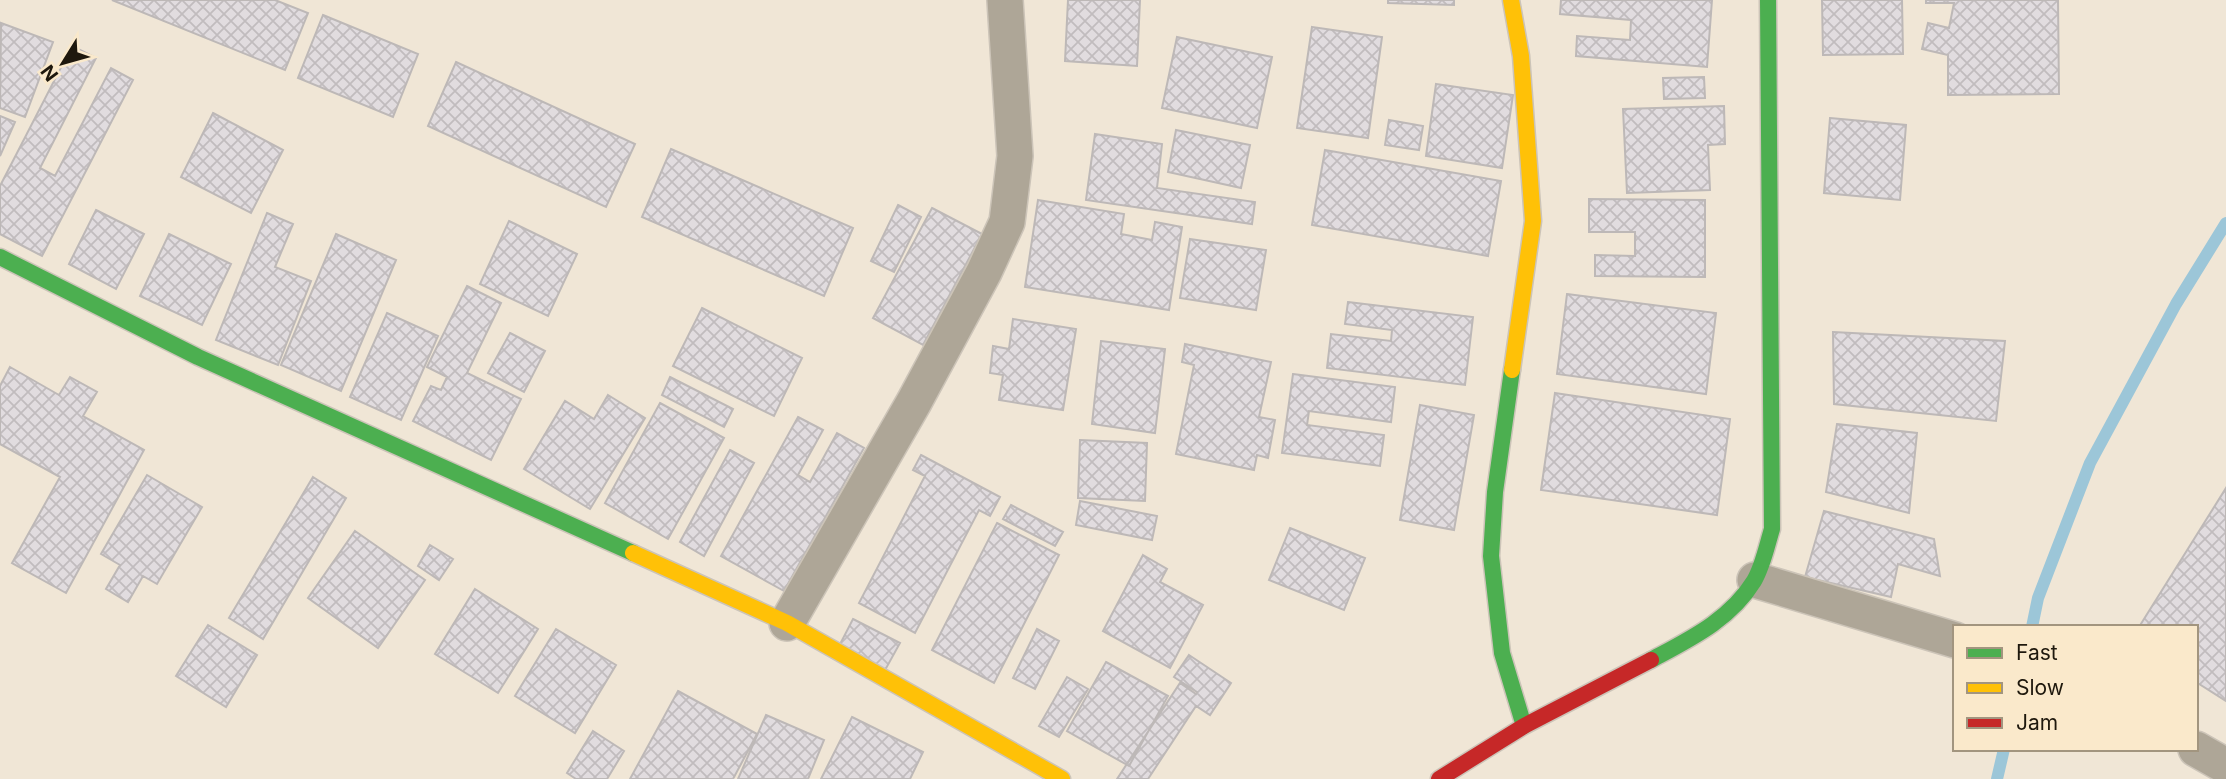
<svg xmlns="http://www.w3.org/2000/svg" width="2226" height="779" font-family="Inter,sans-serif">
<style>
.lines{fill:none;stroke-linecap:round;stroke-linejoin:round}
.stream{stroke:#9cc6d8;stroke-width:12}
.building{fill:url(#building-cross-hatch);stroke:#bdb8b7;stroke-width:2}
.street-casing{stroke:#ccc4b8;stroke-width:38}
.fast-casing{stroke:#ccc4b8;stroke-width:19}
.slow-casing{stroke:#ccc4b8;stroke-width:19}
.jam-casing{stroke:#ccc4b8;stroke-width:19}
.street{stroke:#aea697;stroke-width:35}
.fast{stroke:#4caf50;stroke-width:16}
.slow{stroke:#ffc107;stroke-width:16}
.jam{stroke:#c62828;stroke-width:16}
</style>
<defs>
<pattern id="building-cross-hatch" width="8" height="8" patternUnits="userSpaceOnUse" patternTransform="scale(1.75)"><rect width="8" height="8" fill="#e1dcdf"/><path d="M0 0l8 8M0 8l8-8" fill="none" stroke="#c1bcbe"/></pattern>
</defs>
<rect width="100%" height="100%" fill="#f0e6d6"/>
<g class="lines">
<!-- stream -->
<path class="stream" d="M2032,627L2038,598L2090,463L2176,304L2226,223
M1997,779L2004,749"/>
</g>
<!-- building -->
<path class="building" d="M112,0H275L308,13L285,70Z
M1068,0H1140L1137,66L1065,61Z
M1388,0H1454V5L1388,3Z
M1561,0H1712L1707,67L1576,56L1577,36L1630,40L1631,20L1560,14Z
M1822,0H1902L1903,54L1823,55Z
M1926,0H2058L2059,94L1948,95V55L1922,49L1928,23L1949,28L1954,3H1926Z
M323,15L418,54L393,117L298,78Z
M1,23L53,42L25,117L0,108Z
M1312,27L1382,37L1368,138L1297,128Z
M1177,37L1272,57L1257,128L1162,108Z
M72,46L96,58L40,168L55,176L111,68L133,80L42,256L0,234V186Z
M456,62L635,144L606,207L428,126Z
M1704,77L1705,98L1664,99L1663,78Z
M1436,84L1513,95L1502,168L1426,156Z
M1724,106L1725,144L1708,145L1710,190L1627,193L1623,109Z
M213,113L283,150L251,213L181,177Z
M0,116L15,122L0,156Z
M1830,118L1906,125L1900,200L1824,193Z
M1389,120L1423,126L1419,150L1385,145Z
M1176,130L1250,145L1241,188L1168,172Z
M1095,134L1162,144L1157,188L1255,202L1252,224L1086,200Z
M671,149L853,228L824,296L642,217Z
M1325,150L1501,181L1488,256L1312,225Z
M1589,199L1705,200V277L1595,276V255L1635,256V232H1589Z
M1038,200L1124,214L1121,234L1152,240L1155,222L1182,227L1169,310L1025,287Z
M898,205L921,217L894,272L871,261Z
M932,208L982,234L923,345L873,318Z
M96,210L144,234L116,289L69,264Z
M267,213L293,224L275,267L311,281L278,365L216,340Z
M509,221L577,254L548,316L480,284Z
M169,234L231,264L202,325L140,296Z
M336,234L396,260L341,391L281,365Z
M1190,239L1266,250L1256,310L1180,298Z
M467,286L501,303L467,373L521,399L491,460L413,421L431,386L441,390L447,377L427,367Z
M1567,294L1716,313L1706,394L1557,374Z
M1348,302L1473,317L1465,385L1327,368L1331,334L1391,341L1392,330L1345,324Z
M702,308L802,358L774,416L673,366Z
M387,313L438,336L401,420L350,397Z
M1013,319L1076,329L1063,410L999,400L1003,375L990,373L993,346L1009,349Z
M1833,332L2005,341L1996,421L1834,404Z
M510,333L545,351L524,392L488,373Z
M1101,341L1165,349L1155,433L1092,424Z
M1185,344L1271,362L1259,417L1275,420L1268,458L1257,455L1254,470L1176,454L1194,365L1182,362Z
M10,367L59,395L70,377L97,392L83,416L144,450L66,593L12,563L60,477L0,444V386Z
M1293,374L1395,387L1391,422L1309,411L1307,425L1384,435L1380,466L1282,453Z
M670,377L733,409L724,427L662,395Z
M1555,393L1730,419L1717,515L1541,490Z
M608,395L645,418L590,509L524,469L565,401L594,419Z
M660,403L724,438L668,539L605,503Z
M1420,405L1474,415L1454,530L1400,520Z
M798,417L823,430L798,475L810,482L837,433L864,448L784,591L721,556Z
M1837,424L1917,433L1909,513L1826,492Z
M1080,440L1147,443L1145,501L1078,498Z
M730,450L754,463L704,556L680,542Z
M921,455L1000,497L990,516L979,510L915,633L859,603L925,476L913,470Z
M147,475L202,507L157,584L143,576L128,602L106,589L120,565L101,554Z
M313,477L346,498L263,639L229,618Z
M2226,488V701L2196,682V627H2139Z
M1080,501L1157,516L1152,540L1076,525Z
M1011,505L1063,532L1055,546L1003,519Z
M1824,511L1934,539L1940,576L1898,564L1891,597L1805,577Z
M997,523L1059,555L994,683L932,650Z
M1290,528L1365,558L1344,610L1269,580Z
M355,531L425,580L378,648L308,598Z
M430,545L453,559L439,580L418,566Z
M1143,555L1167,569L1160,582L1203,605L1170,668L1103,631Z
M475,589L538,629L498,693L435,654Z
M853,619L900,643L884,672L838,648Z
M208,625L257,655L226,707L176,676Z
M556,629L616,665L575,733L515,696Z
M1037,629L1059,641L1035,689L1013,678Z
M1189,655L1231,683L1210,715L1196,706L1148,779H1117L1180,683L1196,694L1197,692L1174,677Z
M1106,662L1168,696L1129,766L1067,731Z
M1067,677L1088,689L1059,737L1039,726Z
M678,691L757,734L733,779H630Z
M766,715L824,740L808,779H738Z
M852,717L923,752L910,779H821Z
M593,731L624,751L607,779H576L567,773Z"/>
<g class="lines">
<defs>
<path id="street" d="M1755,580L1955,640
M787,623L914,402L984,272L1007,222L1015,156L1005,0
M2196,749L2226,766"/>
<path id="fast" d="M0,257L198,357L633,553
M1512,370L1495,492L1491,556L1502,653L1524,726
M1651,660C1690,639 1730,620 1754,581C1763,566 1767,545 1772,529L1768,0"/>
<path id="slow" d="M1511,0L1521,56L1533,221L1512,370
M633,553L787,623L1062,779"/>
<path id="jam" d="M1439,779L1524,726L1651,660"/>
</defs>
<!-- street casing -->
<use href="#street" class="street-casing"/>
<!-- fast casing -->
<use href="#fast" class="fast-casing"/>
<!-- slow casing -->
<use href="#slow" class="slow-casing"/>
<!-- jam casing -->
<use href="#jam" class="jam-casing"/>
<!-- street -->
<use href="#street" class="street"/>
<!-- fast -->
<use href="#fast" class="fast"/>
<!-- slow -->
<use href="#slow" class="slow"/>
<!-- jam -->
<use href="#jam" class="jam"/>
</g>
<!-- legend -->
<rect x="1953" y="625" width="245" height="126" fill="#fae9cb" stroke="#a2957f" stroke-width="2"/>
<rect x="1967" y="648" width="35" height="10" fill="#4caf50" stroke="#a2957f" stroke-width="2"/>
<text x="2016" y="660" font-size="21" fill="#1e180d">Fast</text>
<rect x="1967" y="683" width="35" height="10" fill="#ffc107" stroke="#a2957f" stroke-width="2"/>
<text x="2016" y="695" font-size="21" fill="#1e180d">Slow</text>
<rect x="1967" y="718" width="35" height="10" fill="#c62828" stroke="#a2957f" stroke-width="2"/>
<text x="2016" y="730" font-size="21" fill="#1e180d">Jam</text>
<!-- north arrow -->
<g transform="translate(63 63) rotate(233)" stroke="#fae9cb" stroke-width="5" paint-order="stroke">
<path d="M0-5L12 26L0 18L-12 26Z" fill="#1e180d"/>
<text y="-10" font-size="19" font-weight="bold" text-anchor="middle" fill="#1e180d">N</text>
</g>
</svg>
